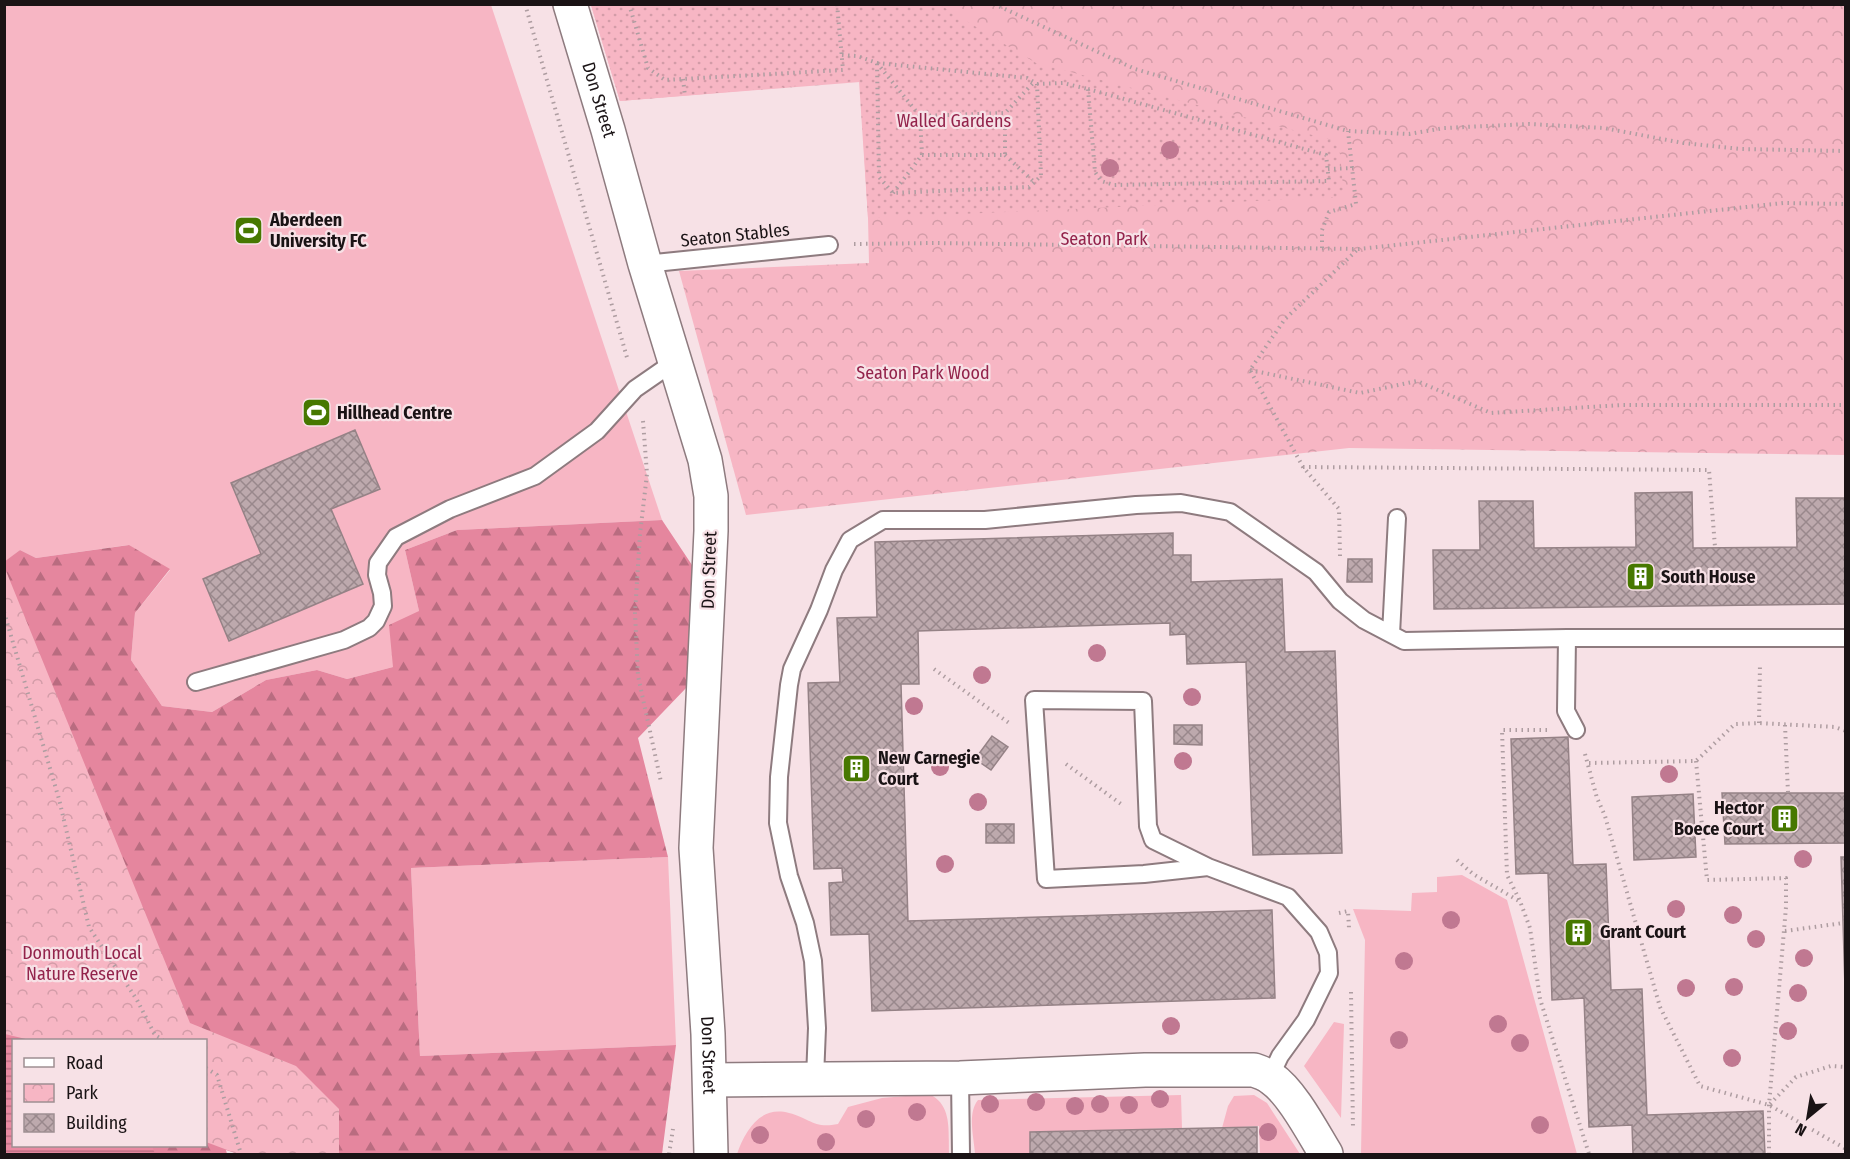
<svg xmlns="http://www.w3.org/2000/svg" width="1850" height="1159" font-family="'Fira Sans Condensed',sans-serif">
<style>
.grass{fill:#f7b6c4}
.forest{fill:url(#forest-firs)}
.park{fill:url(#park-crowns)}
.garden{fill:url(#garden-dots)}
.water{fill:url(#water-rules)}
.building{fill:url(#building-cross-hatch);stroke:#958286;stroke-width:1.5}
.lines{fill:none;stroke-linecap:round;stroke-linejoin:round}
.service-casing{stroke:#8e7b7f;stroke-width:20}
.minor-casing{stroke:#8e7b7f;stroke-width:36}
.path{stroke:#ae9da1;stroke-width:4;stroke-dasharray:1.5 4.5;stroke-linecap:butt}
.service{stroke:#fff;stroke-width:16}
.minor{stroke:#fff;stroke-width:33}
.tree{fill:#c07891}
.labels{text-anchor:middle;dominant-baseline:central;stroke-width:4.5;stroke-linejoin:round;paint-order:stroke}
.street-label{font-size:18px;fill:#1a1315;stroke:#f7e1e6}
.park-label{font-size:18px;fill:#93234b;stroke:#f7e1e6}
.poi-label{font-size:18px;font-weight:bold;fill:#1a1315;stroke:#f7e1e6;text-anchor:start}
</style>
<defs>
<pattern id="forest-firs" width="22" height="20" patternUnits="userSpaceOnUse" patternTransform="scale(1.5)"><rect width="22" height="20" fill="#e5869e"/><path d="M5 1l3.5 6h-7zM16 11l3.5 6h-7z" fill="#b96c80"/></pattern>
<pattern id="park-crowns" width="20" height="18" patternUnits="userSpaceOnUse" patternTransform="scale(1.5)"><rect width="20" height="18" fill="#f7b6c4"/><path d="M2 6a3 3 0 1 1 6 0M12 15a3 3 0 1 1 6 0" fill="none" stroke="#d39ca8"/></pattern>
<pattern id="garden-dots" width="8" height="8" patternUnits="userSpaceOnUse" patternTransform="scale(1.5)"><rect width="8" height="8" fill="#f7b6c4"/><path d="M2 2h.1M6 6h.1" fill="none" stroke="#d39ca8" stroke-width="1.8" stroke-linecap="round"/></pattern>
<pattern id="water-rules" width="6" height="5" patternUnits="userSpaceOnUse" patternTransform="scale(1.5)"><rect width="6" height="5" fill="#ea8aa2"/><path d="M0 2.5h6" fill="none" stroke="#bd7083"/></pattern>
<pattern id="building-cross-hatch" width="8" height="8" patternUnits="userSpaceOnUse" patternTransform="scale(1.5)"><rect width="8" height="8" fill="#bda9ad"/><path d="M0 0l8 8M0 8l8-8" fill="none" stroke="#99888c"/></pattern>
</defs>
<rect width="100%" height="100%" fill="#f7e1e6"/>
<!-- grass -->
<path class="grass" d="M4,5H491L662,520L457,530L405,550L419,611L393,667L347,679L317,670L266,680L212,712L162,706L131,660L135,613L170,570L128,545L36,558L20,550L5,562Z
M668,857L676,1045L420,1056L411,868Z
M1462,875L1507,900L1577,1154H1361L1365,940L1353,909L1411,911L1412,893L1437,892V877Z
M1334,1022L1344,1024L1341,1118L1304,1066Z
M929,1094C953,1105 948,1132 949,1154H737C745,1131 760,1105 789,1113C810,1118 813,1129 838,1124L848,1107L882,1098Z
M1181,1095L1182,1128L1030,1132V1154H975C974,1137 967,1114 978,1100Z
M1254,1095L1267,1103L1300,1154H1260L1259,1126L1222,1128L1228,1106L1234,1096Z"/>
<!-- forest -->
<path class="forest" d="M662,520L694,568L688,686L638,738L668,857L411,868L420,1056L676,1045L662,1154H238L226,1150L227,1154H126L122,1146H206V1040L5,936L4,562L20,550L36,558L129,545L170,569L135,613L131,660L162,706L212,712L266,680L317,670L347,679L393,667L389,625L419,611L405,550L457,530Z"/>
<!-- park -->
<path class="park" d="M591,5H1845V455L1349,448L746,515L679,271L869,263L868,218L860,82L620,101Z
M4,566L190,1023L296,1066L339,1109V1154H238L206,1142V1040H14V1146L5,1154Z"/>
<!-- garden -->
<path class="garden" d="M591,5H940L1036,63L1339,142L1344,197L868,218L859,81L620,101Z"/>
<!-- water -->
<path class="water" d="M5,1034L30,1040H14V1146H152L155,1154H5Z"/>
<!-- building -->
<path class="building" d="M355,430L380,489L331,509L363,584L229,641L203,579L261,554L231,483Z
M1692,492L1693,548L1797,547L1796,498H1846V604L1434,609L1433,550H1480L1479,501H1533L1534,548L1636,547L1635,493Z
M1173,533V555H1191V582L1282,579L1285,652L1335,651L1342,853L1253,855L1246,662L1187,664L1186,634L1170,635V623L918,631L919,684H901L908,921L1272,910L1275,998L872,1011L869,934L831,935L829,883L843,882L842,868L814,869L808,683L840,682L837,618L877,617L875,542Z
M1348,559H1372V582H1347Z
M1174,725H1202V745L1174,744Z
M992,736L1008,747L991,770L975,759Z
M1568,737L1573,865L1606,864L1611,990L1642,989L1647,1115L1763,1111L1765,1154H1633L1632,1125L1589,1127L1584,998L1552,1000L1548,873L1516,874L1511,739Z
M1722,793H1846V843L1725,844Z
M1693,794L1696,857L1634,860L1632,797Z
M986,824H1014V843H986Z
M1841,857H1846V987H1845Z
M1257,1127V1153L1241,1154H1030V1132Z"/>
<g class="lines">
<defs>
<path id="service" d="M645,264L829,245
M1391,634L1397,518
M1567,638L1566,711L1576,730
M196,682L344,640L369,628L376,621L383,606L382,593L377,575L378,563L396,537L450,509L535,476L597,431L635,389L674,362
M1208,867L1153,840L1148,826L1143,701L1034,700L1046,879L1144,874L1208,867L1288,897L1319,932L1328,953L1329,973L1306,1020L1280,1056L1270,1077
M815,1078L817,1028L813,961L805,923L789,876L778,823L779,777L789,685L792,669L819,610L834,570L850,540L883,520H985L1136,505L1181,503L1230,512L1316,572L1340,601L1364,620L1404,641L1567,638H1846
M960,1078L961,1154"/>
<g id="minor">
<path id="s1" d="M570,4L608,130L645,264L705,460L711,496V531L696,848L708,1034L711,1154"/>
<path d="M710,1080L960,1078L1145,1070H1254C1260,1072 1266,1074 1271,1078C1292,1092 1313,1133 1326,1154"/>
</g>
</defs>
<!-- service casing -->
<use href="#service" class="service-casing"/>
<!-- minor casing -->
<use href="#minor" class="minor-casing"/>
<!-- path -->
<path class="path" d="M525,4L628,361
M629,4L648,68L665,80L843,70L837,4
M994,4L1135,69L1348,131L1409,134L1444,128L1529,124L1604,128L1683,143L1741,149L1846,151
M1840,4L1846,6
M842,55L857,56L877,63L920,116L1005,113L1034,82
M877,63L1027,78L1037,84L1041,176L1029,187L893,193L879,177Z
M683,79L685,96
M1037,84L1063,83L1088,89
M1088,89L1326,155L1329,181L1114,185L1101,181L1095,172Z
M922,155H1005V113
M1005,155L1034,182
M1328,169L1353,168
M893,193L922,155L920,116
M854,244L934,243L1359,249L1783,203L1846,204
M1322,248V230L1329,212L1356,204L1348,131
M1250,370L1360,393L1417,381L1491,413L1622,405H1846
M643,421L647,474L640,534L635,613L638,676L661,782
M1303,467L1709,470L1715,547
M1340,556L1339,509L1303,467L1250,370L1285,319L1358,249
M4,612L59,799L89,927L137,1000L155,1035L163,1040
M934,669L1009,723
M1759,723L1760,664
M1785,725L1788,793
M1547,730H1502L1507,875L1520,901L1530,928L1540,999L1589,1154
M1585,754L1597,798L1605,816L1660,1007L1700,1086L1769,1105L1846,1149
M1696,761L1707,880L1786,878V907L1769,1105V1154
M1589,763L1696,761L1735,724L1759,723L1835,727L1846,731
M1066,764L1121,804
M1457,860L1473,874L1519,901
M1339,913L1348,911L1349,928
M1785,931L1843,923
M1351,992L1353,1129
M206,1068L217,1075L241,1154
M1770,1104L1796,1077L1831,1066L1846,1067
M669,1154L673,1129"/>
<!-- service -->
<use href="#service" class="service"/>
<!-- minor -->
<use href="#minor" class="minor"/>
</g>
<!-- trees -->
<g class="tree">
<circle cx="1170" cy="150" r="9"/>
<circle cx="1110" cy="168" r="9"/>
<circle cx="1097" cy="653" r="9"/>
<circle cx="982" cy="675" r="9"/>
<circle cx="1192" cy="697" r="9"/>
<circle cx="914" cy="706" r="9"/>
<circle cx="1183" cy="761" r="9"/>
<circle cx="940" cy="767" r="9"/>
<circle cx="1669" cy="774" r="9"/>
<circle cx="978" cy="802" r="9"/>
<circle cx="1803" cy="859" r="9"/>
<circle cx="945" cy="864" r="9"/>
<circle cx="1676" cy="909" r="9"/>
<circle cx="1733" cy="915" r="9"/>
<circle cx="1451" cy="920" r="9"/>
<circle cx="1756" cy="939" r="9"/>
<circle cx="1804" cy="958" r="9"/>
<circle cx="1404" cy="961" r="9"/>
<circle cx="1734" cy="987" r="9"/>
<circle cx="1686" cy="988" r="9"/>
<circle cx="1798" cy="993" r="9"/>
<circle cx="1498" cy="1024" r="9"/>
<circle cx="1171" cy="1026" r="9"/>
<circle cx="1788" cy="1031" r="9"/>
<circle cx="1399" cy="1040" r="9"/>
<circle cx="1520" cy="1043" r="9"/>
<circle cx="1732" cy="1058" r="9"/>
<circle cx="1160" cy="1099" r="9"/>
<circle cx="1036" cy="1102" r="9"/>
<circle cx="990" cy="1104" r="9"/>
<circle cx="1100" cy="1104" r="9"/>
<circle cx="1129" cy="1105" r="9"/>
<circle cx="1075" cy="1106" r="9"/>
<circle cx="917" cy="1112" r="9"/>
<circle cx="866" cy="1119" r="9"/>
<circle cx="1540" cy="1125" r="9"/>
<circle cx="1268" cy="1132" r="9"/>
<circle cx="760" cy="1135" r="9"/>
<circle cx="826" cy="1142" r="9"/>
</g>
<!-- icons -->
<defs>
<symbol id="stadium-square" viewBox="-11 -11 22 22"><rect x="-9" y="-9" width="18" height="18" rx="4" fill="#477800" stroke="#f7e1e6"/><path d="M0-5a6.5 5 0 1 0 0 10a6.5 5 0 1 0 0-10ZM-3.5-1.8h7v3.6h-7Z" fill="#fff"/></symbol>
<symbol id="building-square" viewBox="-11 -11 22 22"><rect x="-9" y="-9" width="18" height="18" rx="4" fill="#477800" stroke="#f7e1e6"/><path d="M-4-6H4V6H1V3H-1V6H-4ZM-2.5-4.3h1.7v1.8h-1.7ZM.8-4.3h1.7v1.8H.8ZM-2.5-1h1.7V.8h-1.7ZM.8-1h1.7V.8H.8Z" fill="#fff"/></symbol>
</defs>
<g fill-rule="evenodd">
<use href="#stadium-square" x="232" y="214" width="33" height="33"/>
<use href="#stadium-square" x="300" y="396" width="33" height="33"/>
<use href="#building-square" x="1624" y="560" width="33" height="33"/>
<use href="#building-square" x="840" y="752" width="33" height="33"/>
<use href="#building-square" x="1768" y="802" width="33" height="33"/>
<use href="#building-square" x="1562" y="916" width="33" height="33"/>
</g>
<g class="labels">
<!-- street labels -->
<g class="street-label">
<text stroke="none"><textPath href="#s1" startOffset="100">Don Street</textPath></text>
<text transform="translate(735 235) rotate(-6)">Seaton Stables</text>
<text transform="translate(709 570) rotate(-88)">Don Street</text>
<text stroke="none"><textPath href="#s1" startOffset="1072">Don Street</textPath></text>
</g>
<!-- park labels -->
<g class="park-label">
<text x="954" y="121">Walled Gardens</text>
<text x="1104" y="239">Seaton Park</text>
<text x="923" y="373">Seaton Park Wood</text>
<text x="82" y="953">Donmouth Local<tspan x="82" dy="21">Nature Reserve</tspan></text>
</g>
<!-- poi labels -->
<g class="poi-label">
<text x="270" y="220">Aberdeen<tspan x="270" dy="21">University FC</tspan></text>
<text x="337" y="413">Hillhead Centre</text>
<text x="1661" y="577">South House</text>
<text x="878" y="758">New Carnegie<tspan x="878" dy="21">Court</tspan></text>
<text x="1764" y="808" text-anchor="end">Hector<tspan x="1764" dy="21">Boece Court</tspan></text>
<text x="1600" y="932">Grant Court</text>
</g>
</g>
<!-- border -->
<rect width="1850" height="1159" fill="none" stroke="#1a1315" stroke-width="12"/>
<!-- legend -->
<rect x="12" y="1039" width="195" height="108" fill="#f7e1e6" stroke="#9f8f92" stroke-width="1.5"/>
<rect x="24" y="1058" width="30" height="9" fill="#ffffff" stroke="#9f8f92" stroke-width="1.5"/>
<text x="66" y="1069" font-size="18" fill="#1a1315">Road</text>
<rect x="24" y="1084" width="30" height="18" fill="url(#park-crowns)" stroke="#9f8f92" stroke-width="1.5"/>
<text x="66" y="1099" font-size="18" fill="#1a1315">Park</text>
<rect x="24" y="1114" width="30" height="18" fill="url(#building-cross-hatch)" stroke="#9f8f92" stroke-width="1.5"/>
<text x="66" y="1129" font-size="18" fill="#1a1315">Building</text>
<!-- north arrow -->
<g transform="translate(1808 1117) rotate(210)" stroke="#f7e1e6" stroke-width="4.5" paint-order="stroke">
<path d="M0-4.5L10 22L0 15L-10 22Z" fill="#1a1315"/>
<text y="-9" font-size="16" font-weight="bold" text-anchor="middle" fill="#1a1315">N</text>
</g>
</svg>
